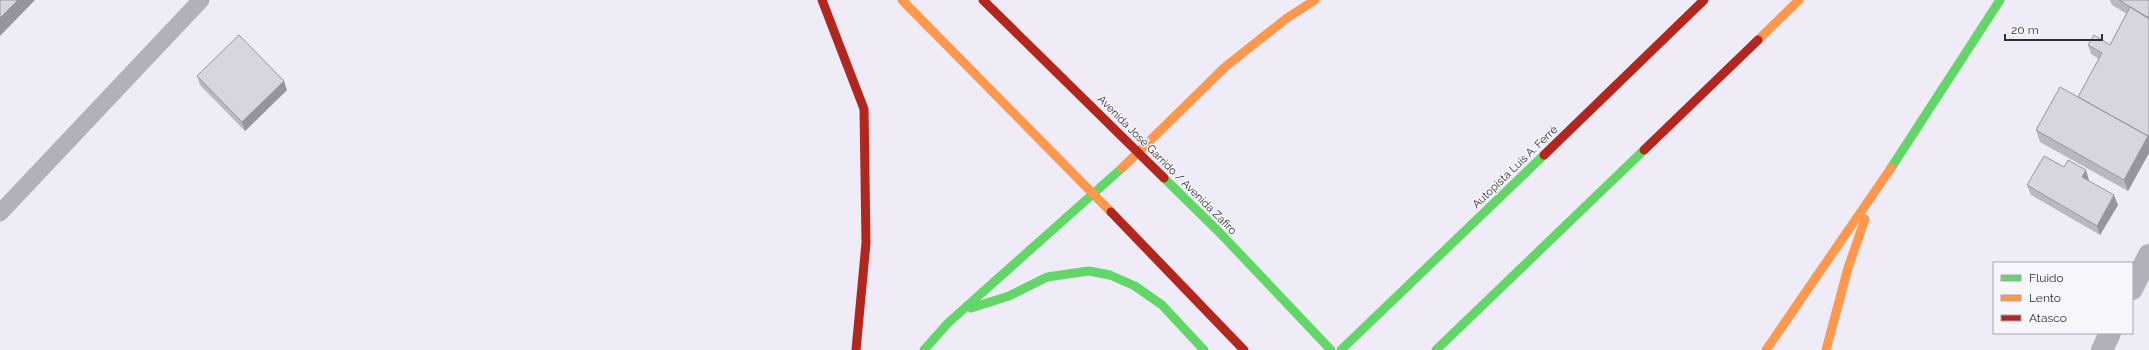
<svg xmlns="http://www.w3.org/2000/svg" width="2149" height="350" font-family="Raleway,sans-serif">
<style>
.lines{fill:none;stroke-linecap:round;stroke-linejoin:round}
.lane{stroke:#b3b0ba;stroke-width:17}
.street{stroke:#b3b0ba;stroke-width:22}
.fast{stroke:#63d668;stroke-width:9}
.slow{stroke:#ff974d;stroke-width:9}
.jam{stroke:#b3261e;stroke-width:9}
.wall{fill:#bab7c0}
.shaded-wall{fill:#97959c}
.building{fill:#d8d5df;stroke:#97959c}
.labels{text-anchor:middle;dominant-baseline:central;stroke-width:3;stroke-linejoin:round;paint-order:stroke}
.street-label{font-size:11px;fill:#302e37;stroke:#f7f6fb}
</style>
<rect width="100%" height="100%" fill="#efecf8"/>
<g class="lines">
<!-- lane -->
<path class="lane" d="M0,213L201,0"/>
<!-- street -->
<path class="street" d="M2132,289L2149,255
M2102,350L2110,333"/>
<!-- fast -->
<path class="fast" d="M1891,168L2000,0
M1164,178L1220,233L1331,350
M971,308L1009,296L1047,277L1089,271L1110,275L1135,286L1162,305L1204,350
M924,350L948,323L1122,168
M1341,350L1544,155
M1436,350L1644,150"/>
<!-- slow -->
<path class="slow" d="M902,0L1111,212
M1758,40L1799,0
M1122,168L1225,67L1287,18L1315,0
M1766,350L1891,168
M1826,350L1848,268L1865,219"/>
<!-- jam -->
<path class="jam" d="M822,0L864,109L866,243L856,350
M983,0L1164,178
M1644,150L1758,40
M1544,155L1704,0
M1111,212L1244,350"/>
</g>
<!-- wall -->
<path class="wall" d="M2110,0H2149V153L2128,191L2040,142L2036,130L2078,97L2099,59L2091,54L2088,45H2110L2127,14L2112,5Z
M197,76L287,90L245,131L200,85Z
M2064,167L2089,180L2088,181L2118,205L2100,235L2031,195L2027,185Z"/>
<!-- shaded-wall -->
<path class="shaded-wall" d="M18,0H35L0,36V18Z
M284,81L287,90L245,131L242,122Z
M2148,136L2149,138V153L2128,191L2124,180Z
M2086,170L2089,180L2085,187L2082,177Z
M2114,195L2118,205L2100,235L2097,226Z"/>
<!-- building -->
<path class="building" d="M0,0H18L0,18Z
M2119,0H2149V18Z
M2130,7L2149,19V138L2148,136L2078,97L2102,53L2088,45L2094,35L2110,45Z
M239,35L284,81L242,122L197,76Z
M2060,87L2148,136L2124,180L2036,130Z
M2044,156L2064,167L2068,160L2086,170L2082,177L2114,195L2097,226L2027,185Z"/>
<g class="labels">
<!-- street labels -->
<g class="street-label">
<text transform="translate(1167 165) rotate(45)">Avenida José Garrido / Avenida Zafiro</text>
<text transform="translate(1515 167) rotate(-44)">Autopista Luis A. Ferré</text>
</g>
</g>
<!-- legend -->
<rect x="1993" y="262" width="140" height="72" fill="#f7f6fb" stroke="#a7a6ad"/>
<rect x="2001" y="275" width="20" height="6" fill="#63d668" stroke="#a7a6ad"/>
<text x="2029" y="282" font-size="12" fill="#302e37">Fluido</text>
<rect x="2001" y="295" width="20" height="6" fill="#ff974d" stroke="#a7a6ad"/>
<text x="2029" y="302" font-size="12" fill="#302e37">Lento</text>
<rect x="2001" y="315" width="20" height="6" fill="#b3261e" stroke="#a7a6ad"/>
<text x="2029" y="322" font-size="12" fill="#302e37">Atasco</text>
<!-- scale -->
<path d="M2005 34v6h97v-6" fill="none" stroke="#302e37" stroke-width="2"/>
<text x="2011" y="34" font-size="12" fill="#302e37" stroke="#f7f6fb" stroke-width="3" paint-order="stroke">20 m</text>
</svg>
